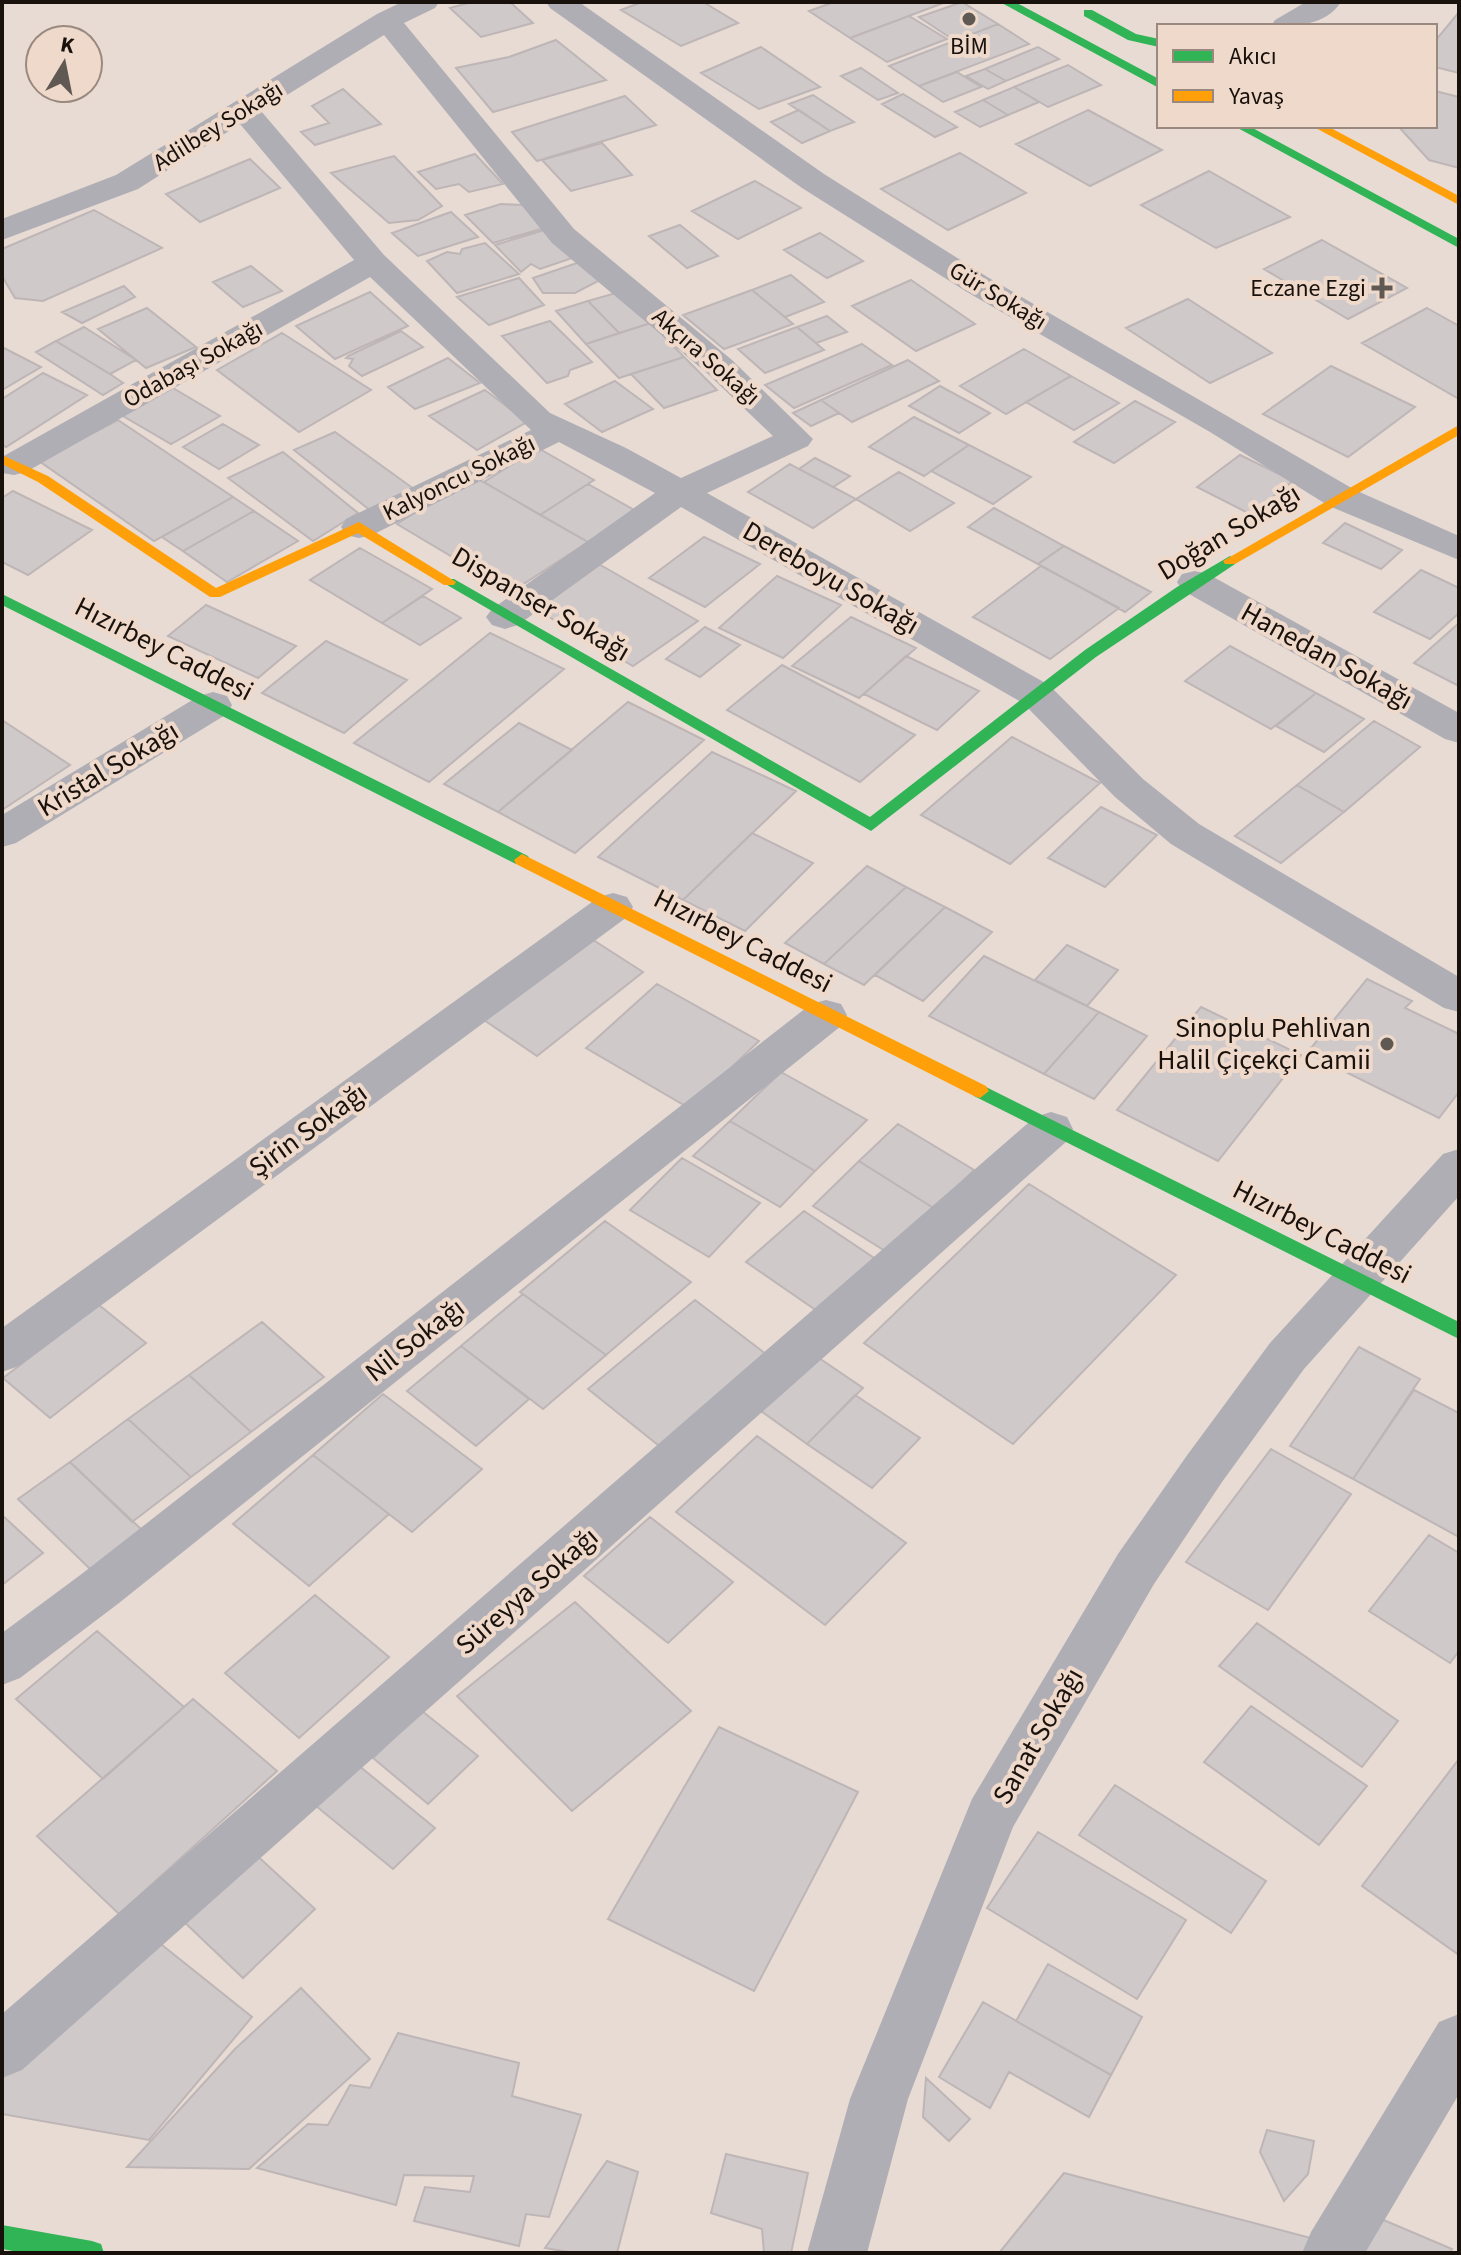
<svg xmlns="http://www.w3.org/2000/svg" width="1461" height="2255" font-family="'Source Sans 3',sans-serif">
<style>
.building{fill:#d0c9ca;stroke:#bdb5b6;stroke-width:2}
.lines{fill:none;stroke-linecap:round;stroke-linejoin:round}
.street{fill:#afaeb4;fill-rule:evenodd}
.fast{fill:#30b455;fill-rule:evenodd}
.slow{fill:#ff9f0a;fill-rule:evenodd}
.poi-dot{fill:#605852;stroke:#efd9cb;stroke-width:3}
.labels{text-anchor:middle;dominant-baseline:central;stroke-width:8;stroke-linejoin:round;paint-order:stroke}
.far-poi-label{font-size:24px;fill:#18110c;stroke:#efd9cb}
.far-street-label{font-size:24px;fill:#18110c;stroke:#efd9cb}
.street-label{font-size:28px;fill:#18110c;stroke:#efd9cb}
.poi-label{font-size:28px;fill:#18110c;stroke:#efd9cb;text-anchor:end}
</style>
<rect width="100%" height="100%" fill="#e7dbd3"/>
<!-- building -->
<path class="building" d="M472,2H510L533,23L481,37L450,8Z
M642,2H703L738,23L681,46L621,10Z
M834,2H946L850,38L809,11Z
M962,2L998,24L955,41L919,17Z
M1459,12V73L1435,67V41Z
M909,16L947,39L887,62L850,38Z
M998,24L1029,44L919,86L889,66Z
M556,40L606,80L493,112L456,68L509,57Z
M761,47L820,87L759,109L701,73Z
M1038,47L1059,59L1006,81L985,69Z
M1068,65L1101,85L1048,107L1014,87Z
M861,68L898,93L878,100L841,76Z
M985,69L1006,81L988,89L966,76Z
M957,72L981,87L943,102L919,86Z
M1014,87L1039,102L1008,115L983,100Z
M343,89L381,124L315,145L301,132L329,123L312,106Z
M1435,91L1459,97V168L1429,160L1398,126H1435Z
M903,94L957,127L935,137L882,104Z
M813,95L854,122L830,131L789,104Z
M625,96L656,125L537,161L512,132Z
M983,100L1008,115L980,127L955,112Z
M799,110L830,131L802,143L771,122Z
M1088,110L1162,150L1090,186L1016,144Z
M602,143L632,175L571,191L542,160Z
M960,153L1026,193L948,230L881,189Z
M475,154L503,184L469,192L459,184L436,189L418,172Z
M394,156L442,206L418,220L389,223L331,173Z
M250,159L280,188L200,222L166,194Z
M1209,171L1290,217L1216,248L1141,205Z
M755,181L801,208L738,239L692,211Z
M501,204L522,205L551,226L493,243L465,215Z
M94,210L162,248L43,301L15,298L2,276V249Z
M451,212L478,237L418,256L392,233Z
M680,225L718,256L687,268L649,236Z
M551,228L578,256L540,269L531,264L521,272L495,245Z
M820,233L863,261L827,278L784,250Z
M1322,240L1407,288L1348,319L1264,269Z
M485,243L519,274L457,293L427,261L447,252L460,254L462,249Z
M583,261L602,279L575,293H543L533,278Z
M251,266L282,291L243,307L213,282Z
M791,275L824,302L785,317L752,290Z
M519,278L544,305L489,325L457,297Z
M911,280L975,324L916,351L852,306Z
M124,286L135,297L82,323L62,312Z
M752,290L793,324L724,349L683,315Z
M370,292L408,326L335,359L296,326Z
M619,292L651,323L619,333L588,301Z
M1188,299L1272,353L1210,383L1126,328Z
M588,301L619,333L586,344L556,311Z
M147,308L196,347L146,368L98,329Z
M1427,308L1459,326V399L1362,343Z
M827,316L847,332L816,343L797,327Z
M550,321L592,362L570,370L568,376L547,383L502,336Z
M651,323L684,357L619,378L586,344Z
M84,327L136,360L110,374L56,341Z
M797,327L824,350L765,373L738,349Z
M401,331L423,347L362,376L349,366L353,359L346,358L348,356Z
M282,333L371,390L299,432L217,370Z
M56,341L110,374L123,383L103,395L36,352Z
M862,344L892,365L794,408L765,385Z
M2,347L41,367L2,390Z
M1024,349L1071,376L1006,414L960,386Z
M684,357L717,390L664,408L631,374Z
M448,358L480,383L415,409L388,387Z
M908,360L939,381L852,422L821,400Z
M1331,366L1415,407L1348,457L1263,414Z
M43,373L87,395L6,447L2,445V399Z
M1071,376L1119,403L1074,430L1026,402Z
M615,381L653,409L602,432L565,404Z
M940,386L990,413L959,433L909,406Z
M173,388L220,416L171,444L123,416Z
M485,390L527,422L477,450L429,416Z
M821,400L839,413L811,426L793,413Z
M1135,401L1175,422L1114,463L1074,442Z
M914,417L969,445L924,476L869,447Z
M118,420L233,497L154,541L39,461Z
M223,424L259,445L219,469L183,447Z
M335,432L414,489L371,511L294,450Z
M969,445L1031,477L993,504L931,471Z
M538,448L594,480L540,515L484,482Z
M283,452L358,513L313,541L228,478Z
M1240,455L1293,481L1250,514L1197,487Z
M815,458L850,476L833,487L799,469Z
M790,464L799,469L856,499L813,528L748,492Z
M899,472L954,503L910,531L856,499Z
M473,476L588,542L511,592L397,524Z
M588,484L636,511L588,542L540,515Z
M13,491L92,530L28,575L2,562V498Z
M233,497L254,511L183,551L162,537Z
M994,508L1064,546L1038,564L968,527Z
M254,511L298,541L227,582L183,551Z
M1345,523L1402,550L1381,569L1323,543Z
M704,537L760,564L705,607L649,578Z
M1064,546L1151,592L1125,612L1038,564Z
M360,548L432,589L382,623L310,580Z
M597,563L698,621L633,666L532,607Z
M1041,566L1119,608L1050,659L973,617Z
M1421,570L1459,588V613L1430,639L1374,612Z
M777,576L841,605L783,658L719,628Z
M423,596L461,618L420,645L382,623Z
M206,605L296,646L258,678L168,636Z
M851,617L916,648L859,698L792,666Z
M1459,623V686L1414,663Z
M705,627L740,645L700,677L666,659Z
M490,633L564,669L429,782L354,743Z
M326,641L407,680L344,733L262,693Z
M1230,646L1316,693L1271,729L1185,681Z
M906,656L979,691L937,730L864,694Z
M782,665L915,735L860,782L727,710Z
M1316,693L1364,719L1324,752L1276,726Z
M628,702L704,740L575,853L498,812Z
M2,720L70,765L2,810Z
M1374,721L1420,747L1344,812L1297,785Z
M519,723L572,750L498,812L444,784Z
M1012,737L1100,783L1010,864L921,815Z
M712,752L796,791L683,900L598,857Z
M1297,785L1344,812L1281,863L1235,836Z
M1101,807L1157,835L1105,887L1048,858Z
M752,833L813,863L745,931L683,900Z
M867,866L906,887L824,964L785,943Z
M906,887L945,907L864,985L824,964Z
M945,907L992,932L923,1001L875,975Z
M587,936L643,972L537,1056L481,1018Z
M1067,945L1118,970L1087,1006L1035,980Z
M984,956L1099,1012L1044,1074L929,1016Z
M1367,979L1412,1001L1405,1008L1459,1034V1092L1439,1118L1307,1053Z
M657,984L759,1041L689,1108L586,1048Z
M1201,1007L1301,1055L1218,1161L1117,1110Z
M1099,1012L1147,1036L1094,1099L1044,1074Z
M781,1072L867,1120L815,1171L730,1121Z
M730,1121L815,1171L780,1207L693,1156Z
M898,1124L974,1170L935,1209L859,1161Z
M682,1158L760,1203L709,1257L630,1210Z
M859,1161L935,1209L890,1254L813,1206Z
M1029,1184L1176,1275L1013,1444L864,1343Z
M804,1211L877,1260L820,1313L746,1262Z
M605,1221L691,1282L606,1355L520,1292Z
M523,1294L606,1355L543,1409L461,1346Z
M695,1300L770,1357L663,1449L588,1389Z
M99,1305L146,1343L50,1418L3,1378Z
M262,1322L324,1377L251,1432L189,1375Z
M461,1346L529,1399L476,1446L407,1391Z
M1359,1347L1420,1379L1353,1479L1290,1446Z
M816,1356L863,1388L807,1444L761,1411Z
M189,1375L251,1432L191,1477L128,1419Z
M1414,1390L1459,1413V1537L1353,1479Z
M383,1394L482,1469L412,1532L313,1455Z
M855,1395L920,1438L872,1488L807,1444Z
M128,1419L191,1477L132,1522L70,1462Z
M757,1436L906,1543L825,1625L676,1512Z
M1271,1449L1351,1494L1268,1610L1186,1562Z
M313,1455L389,1514L309,1586L233,1524Z
M70,1462L142,1530L90,1569L18,1499Z
M2,1515L43,1553L2,1585Z
M650,1517L733,1582L668,1643L584,1576Z
M1429,1535L1459,1553V1651L1450,1663L1369,1611Z
M315,1595L389,1657L299,1738L225,1673Z
M575,1602L691,1711L572,1811L457,1696Z
M1257,1623L1398,1721L1362,1767L1219,1666Z
M97,1631L184,1707L103,1779L16,1699Z
M193,1699L277,1771L119,1914L37,1836Z
M1251,1706L1367,1786L1319,1845L1204,1762Z
M422,1711L478,1756L428,1804L373,1758Z
M719,1727L858,1792L754,1991L608,1919Z
M1459,1759V1955L1362,1886Z
M358,1765L435,1828L393,1869L316,1806Z
M1115,1785L1266,1881L1231,1933L1079,1835Z
M1038,1832L1186,1920L1137,1999L987,1908Z
M253,1852L315,1909L243,1978L180,1918Z
M147,1933L252,2017L149,2140L2,2114V2077Z
M1048,1964L1142,2017L1111,2075L1016,2021Z
M301,1988L370,2059L249,2169L127,2167L235,2049Z
M983,2002L1111,2075L1089,2117L1009,2072L990,2108L939,2077Z
M398,2033L519,2063L512,2096L581,2115L549,2217L526,2214L519,2246L414,2221L425,2187L470,2192L474,2176L404,2175L396,2205L257,2168L308,2124L328,2125L350,2085L370,2088Z
M926,2078L970,2119L949,2141L923,2117Z
M1267,2130L1314,2141L1308,2174L1284,2201L1260,2152Z
M726,2154L808,2173L791,2253H764L762,2229L711,2213Z
M607,2161L638,2172L617,2253H575L545,2248Z
M1064,2173L1326,2242L1319,2253H999Z
M1367,2213L1452,2249L1450,2253H1343Z"/>
<g class="lines">
<!-- street -->
<path class="street" d="M402,2H439L435,8L404,23L574,229L732,360L813,439L808,446L707,493L1049,685L1143,779L1199,824L1459,977V1012L1444,1008L1171,844L1115,797L1023,703L681,507L518,625L505,629L492,625L486,617L492,609L655,493L559,442L372,535L359,538L346,535L341,527L346,519L531,430L370,277L26,472L14,475L2,473V457L354,260L240,124L138,189L2,240V219L116,175L377,14ZM384,35L552,243L708,374L773,436L681,478L626,448L550,413L384,255L261,111Z
M546,2H579L824,174L989,278L1355,490L1459,536V560L1329,506L1210,432L967,292L802,188L550,8Z
M1306,2H1341C1325,26 1296,26 1271,26L1275,20Z
M1195,571L1208,574L1459,713V743L1445,739L1182,590L1177,582L1182,574Z
M213,692L227,696L232,705L227,714L16,843L2,847V815L199,696Z
M613,893L627,897L633,907L627,917L19,1366L2,1372V1328L599,897Z
M826,1000L841,1004L847,1015L841,1026L119,1603L20,1678L2,1685V1633L83,1573L811,1004Z
M1051,1112L1067,1117L1073,1129L1067,1141L22,2070L2,2078V2014L1035,1117Z
M1459,1149V1196L1304,1369L1222,1482L1154,1584L1013,1827L908,2099L867,2253H807L850,2099L972,1799L1118,1554L1188,1454L1270,1343L1443,1154Z
M1459,2014V2094L1365,2253H1302L1311,2232L1439,2022Z"/>
<!-- fast -->
<path class="fast" d="M1000,2H1015L1159,79V88Z
M1084,10H1092L1136,34L1159,39V47L1128,40L1084,16Z
M1234,126H1249L1459,239V248Z
M1230,556L1237,561L1235,564L1096,657L871,831L442,582L444,579H454L870,817L1085,650L1177,587Z
M2,594L528,856L530,860L528,864H516L2,605Z
M980,1084L1459,1322V1339L974,1096L971,1091Z
M2,2225L92,2241L101,2244L104,2253H24L2,2249Z"/>
<!-- slow -->
<path class="slow" d="M1312,126H1327L1459,196V205Z
M1459,425V435L1235,564H1225L1223,561Z
M2,455L48,476L216,588L359,522L456,582L454,585H444L358,533L220,597H210L38,482L2,464Z
M522,854L986,1086L989,1091L980,1098L974,1096L516,864L514,860Z"/>
</g>
<!-- markers -->
<g class="poi-dot">
<circle cx="969" cy="19" r="8"/>
<path d="M1378 276h8v8h8v8h-8v8h-8v-8h-8v-8h8z"/>
<circle cx="1387" cy="1044" r="8"/>
</g>
<g class="labels">
<!-- far-poi labels -->
<g class="far-poi-label">
<text x="969" y="46">BİM</text>
<text x="1366" y="288" text-anchor="end">Eczane Ezgi</text>
</g>
<!-- far-street labels -->
<g class="far-street-label">
<text transform="translate(218 126) rotate(-32)">Adilbey Sokağı</text>
<text transform="translate(998 296) rotate(31)">Gür Sokağı</text>
<text transform="translate(706 357) rotate(41)">Akçıra Sokağı</text>
<text transform="translate(193 364) rotate(-29)">Odabaşı Sokağı</text>
<text transform="translate(459 478) rotate(-26)">Kalyoncu Sokağı</text>
</g>
<!-- street labels -->
<g class="street-label">
<text transform="translate(1229 532) rotate(-31)">Doğan Sokağı</text>
<text transform="translate(831 578) rotate(30)">Dereboyu Sokağı</text>
<text transform="translate(541 604) rotate(30)">Dispanser Sokağı</text>
<text transform="translate(164 649) rotate(27)">Hızırbey Caddesi</text>
<text transform="translate(1327 656) rotate(29)">Hanedan Sokağı</text>
<text transform="translate(108 769) rotate(-31)">Kristal Sokağı</text>
<text transform="translate(743 941) rotate(27)">Hızırbey Caddesi</text>
<text transform="translate(308 1130) rotate(-36)">Şirin Sokağı</text>
<text transform="translate(1322 1232) rotate(27)">Hızırbey Caddesi</text>
<text transform="translate(415 1340) rotate(-38)">Nil Sokağı</text>
<text transform="translate(527 1591) rotate(-41)">Süreyya Sokağı</text>
<text transform="translate(1038 1736) rotate(-60)">Sanat Sokağı</text>
</g>
<!-- poi labels -->
<g class="poi-label">
<text x="1371" y="1028">Sinoplu Pehlivan<tspan x="1371" dy="32">Halil Çiçekçi Camii</tspan></text>
</g>
</g>
<!-- border -->
<rect width="1461" height="2255" fill="none" stroke="#18110c" stroke-width="8"/>
<!-- legend -->
<rect x="1157" y="24" width="280" height="104" fill="#efd9cb" stroke="#99897f" stroke-width="2"/>
<rect x="1173" y="50" width="40" height="12" fill="#30b455" stroke="#99897f" stroke-width="2"/>
<text x="1229" y="64" font-size="24" fill="#18110c">Akıcı</text>
<rect x="1173" y="90" width="40" height="12" fill="#ff9f0a" stroke="#99897f" stroke-width="2"/>
<text x="1229" y="104" font-size="24" fill="#18110c">Yavaş</text>
<!-- north arrow -->
<g transform="translate(64 64) rotate(10)"><circle r="38" fill="#efd9cb" stroke="#99897f" stroke-width="2"/>
<path d="M0-6L14 30L0 20L-14 30Z" fill="#605852"/>
<text y="-12" font-size="22" font-weight="bold" text-anchor="middle" fill="#18110c">K</text>
</g>
</svg>
